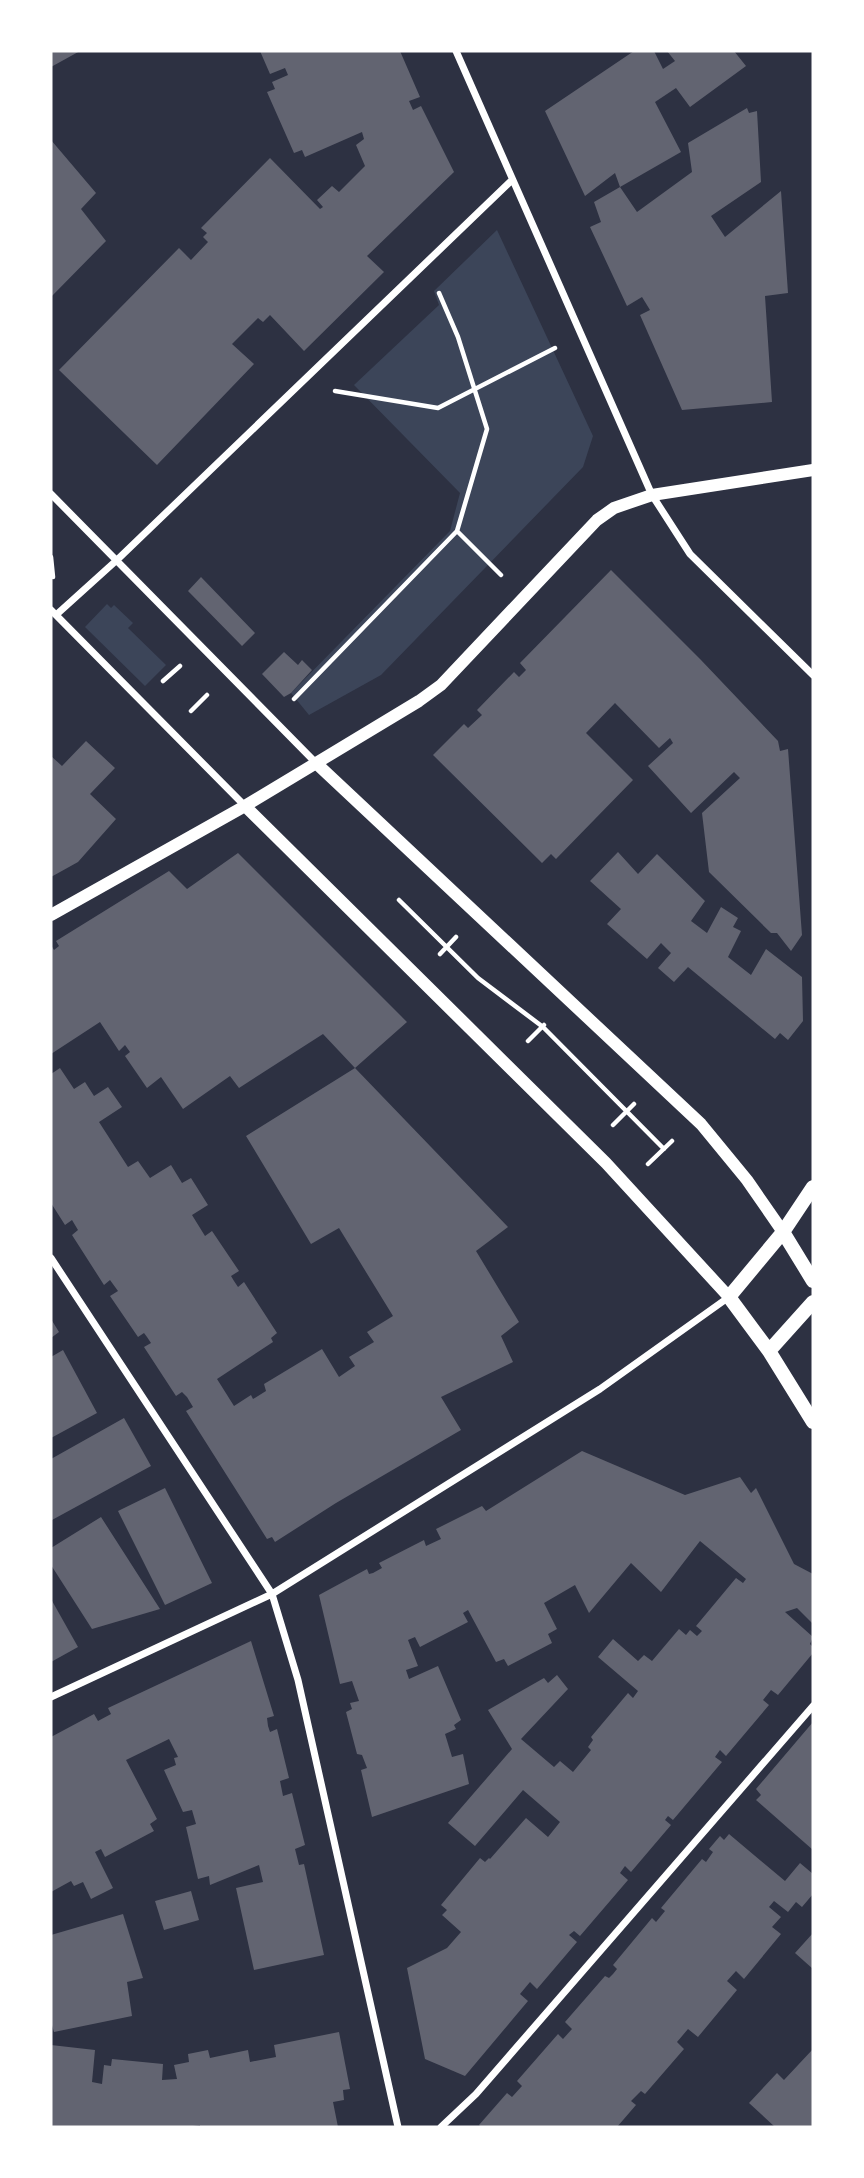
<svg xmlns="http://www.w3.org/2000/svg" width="864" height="2178" font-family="'DM Sans',sans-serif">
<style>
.green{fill:#3c4559}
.building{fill:#626471}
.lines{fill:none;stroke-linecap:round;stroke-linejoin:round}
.path{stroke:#fff;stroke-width:4.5}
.minor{stroke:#fff;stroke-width:7}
.tertiary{stroke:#fff;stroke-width:12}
.secondary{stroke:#fff;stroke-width:14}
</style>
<rect width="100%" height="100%" fill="#2d3142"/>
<!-- green -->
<path class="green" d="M497,230L593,436L583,467L381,675L309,715L291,693L450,531L460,493L354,385L439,305L434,291Z
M107,604L111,608L114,605L133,623L128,628L166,665L145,686L85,627Z"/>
<!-- building -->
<path class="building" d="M51,51H80L51,67Z
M260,51H400L420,97L409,101L413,110L421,106L454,172L367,256L384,272L304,351L270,315L263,322L258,318L232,344L254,364L157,465L59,370L179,248L191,260L208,242L203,237L207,233L201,228L270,158L320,209L323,207L317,200L332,186L339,192L365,166L356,145L364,139L362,132L305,157L302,150L294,153L267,92L275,89L272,82L288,75L285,68L270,74Z
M634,51H654L663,69L675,61L667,51H734L746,66L690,107L676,88L655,102L681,152L620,187L615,173L585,196L545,111Z
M747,108L749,113L757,111L761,182L711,216L725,237L781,191L788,293L765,296L772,402L682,410L640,315L650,310L642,297L627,306L590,227L601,222L594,202L620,187L637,212L692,172L688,143Z
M51,140L96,193L81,209L106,241L51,297Z
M611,570L701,660L778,741L780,751L788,749L802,935L791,951L777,933H771L709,872L702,813L740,778L734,772L691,813L648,766L673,743L670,738L659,748L615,703L586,733L633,780L556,859L551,854L542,863L433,755L464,724L468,728L482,715L477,710L514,672L519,677L526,670L520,663Z
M201,577L255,633L242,646L188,591Z
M284,652L298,665L302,660L312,670L291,693L284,697L262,674Z
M86,741L115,768L90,794L116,819L78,862L51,877V756L62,766Z
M618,852L638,874L657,854L705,901L691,921L707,933L721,907L738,918L733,927L741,931L728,957L751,975L766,949L802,977L803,1021L788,1040L780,1033L775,1039L688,967L674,982L658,968L671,953L661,943L647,959L607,924L621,909L590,881Z
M238,853L407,1022L355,1068L508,1227L476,1251L519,1322L501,1336L513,1362L441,1397L461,1430L336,1503L275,1542L272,1537L267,1539L186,1411L193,1407L187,1397L182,1392L176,1396L144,1347L151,1343L147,1337L144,1333L138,1337L110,1296L118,1291L110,1280L104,1285L72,1235L78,1230L72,1220L65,1225L51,1203V1074L60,1068L74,1089L85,1082L94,1096L108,1087L122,1107L99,1122L128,1167L138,1161L150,1178L171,1165L182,1183L191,1178L208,1205L192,1215L205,1236L212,1231L239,1271L231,1276L234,1281L238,1287L244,1282L277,1333L271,1338L273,1342L217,1379L234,1406L251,1395L253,1399L266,1391L264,1384L322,1349L339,1377L355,1366L349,1357L374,1342L367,1332L393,1316L339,1228L311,1244L246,1136L355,1068L323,1034L239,1088L230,1076L183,1109L161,1077L147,1088L125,1056L130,1052L125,1045L119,1051L100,1022L51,1054V945L54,950L59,946L56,941L169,871L187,889Z
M51,1319L59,1332L51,1338Z
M63,1350L97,1413L51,1438V1357Z
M124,1418L151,1466L52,1520L51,1459Z
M582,1451L685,1495L740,1477L751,1493L756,1488L794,1564L813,1574V1624L797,1608L785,1612L813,1637L810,1644L813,1647V1653L778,1695L771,1690L763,1700L769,1705L726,1756L720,1750L715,1757L722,1762L673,1820L668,1816L665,1820L671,1825L631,1872L625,1866L620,1873L628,1880L580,1936L574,1931L569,1935L577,1942L537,1989L530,1982L520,1994L528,2001L465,2076L425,2059L407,1968L447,1948L461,1932L442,1915L447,1910L441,1905L480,1858L485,1862L489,1858L490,1859L526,1818L548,1837L560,1822L523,1790L475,1846L448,1823L512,1749L488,1710L544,1678L548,1683L557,1675L568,1689L521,1739L554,1767L560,1761L573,1772L591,1750L588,1747L593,1740L591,1737L628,1693L633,1698L638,1691L598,1657L613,1639L638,1661L644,1655L652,1661L679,1629L686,1635L690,1630L697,1636L702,1631L696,1626L736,1578L743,1583L746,1579L700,1541L661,1592L631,1563L589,1613L575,1585L544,1603L557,1629L548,1634L552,1643L508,1666L504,1659L496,1662L468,1610L463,1613L468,1622L420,1647L415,1637L408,1640L418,1666L406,1670L409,1679L438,1666L461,1720L454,1725L456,1729L445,1734L452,1757L463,1754L469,1784L372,1817L361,1770L367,1768L362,1755L357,1754L346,1712L352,1709L350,1703L359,1701L352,1681L340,1684L319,1595L367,1569L369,1574L373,1573L382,1568L379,1563L424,1540L426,1546L441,1539L436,1529L482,1506L486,1511Z
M165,1488L212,1583L165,1605L118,1511Z
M101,1517L160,1609L92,1629L51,1565V1548Z
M51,1599L78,1647L51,1662Z
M251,1641L274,1716L267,1718L268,1726L270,1732L277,1729L289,1778L280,1781L283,1796L292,1793L305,1845L295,1849L299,1865L304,1864L324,1955L254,1970L236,1888L263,1882L259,1865L210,1885L209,1876L198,1879L186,1827L196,1824L192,1810L183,1812L164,1770L176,1765L174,1758L178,1757L169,1739L126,1760L157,1819L150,1824L154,1831L105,1857L101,1849L95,1852L113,1888L91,1899L83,1882L74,1886L71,1881L51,1892V1737L94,1714L98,1721L111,1714L108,1708Z
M813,1722V1850L756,1800L761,1795L756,1789Z
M729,1834L785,1881L800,1863L813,1874V1894L802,1907L796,1902L788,1912L774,1901L769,1907L781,1917L772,1927L781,1934L744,1979L736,1971L727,1981L737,1990L698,2037L688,2029L677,2042L684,2049L645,2094L641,2091L631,2101L636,2105L617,2127H481L479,2125L507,2093L512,2097L522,2086L517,2081L558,2034L563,2039L572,2029L565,2022L605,1976L609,1978L613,1974L617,1969L613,1965L652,1918L656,1922L665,1911L661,1908L702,1859L706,1862L713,1852L709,1849L720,1836L724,1840Z
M191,1891L199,1920L164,1930L155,1901Z
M123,1914L143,1978L127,1982L132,2016L54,2032L51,2022V1935Z
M813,1933V1969L795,1953Z
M339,2032L350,2089L343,2090L344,2100L333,2102L338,2127H200V2125L186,2127H51V2045L95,2050L92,2082L102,2084L104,2065L111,2066L112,2059L163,2064L162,2080L177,2079L174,2065L189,2062L188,2054L208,2050L210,2058L248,2050L250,2062L276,2057L274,2045Z
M813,2049V2127H775L749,2103L777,2073L784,2080Z"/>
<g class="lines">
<!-- path -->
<path class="path" d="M335,391L438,408L555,348
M457,531L501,575
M51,557L53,577
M163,681L180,666
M294,699L457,531L487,429L458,337L439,293
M191,711L207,695
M399,900L478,978L543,1027L664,1149
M440,954L456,937
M528,1041L544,1025
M613,1125L634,1104
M648,1164L672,1141"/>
<!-- minor -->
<path class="minor" d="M456,51L652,495L690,554L813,675
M51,494L316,763
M51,610L245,806
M56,615L118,559L512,180
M51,1258L272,1594L298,1680L398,2127
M51,1697L272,1594L600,1389L729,1297
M441,2127L476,2094L813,1706"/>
<!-- tertiary -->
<path class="tertiary" d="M316,763L701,1124L747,1180L783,1232
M245,806L606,1163L729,1297
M51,915L245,806L419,701L441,685L597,520L614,508L652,495L813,470"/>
<!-- secondary -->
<path class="secondary" d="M813,1187L783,1232L729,1297L769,1351L813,1422
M783,1232L813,1281
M769,1351L813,1302"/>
</g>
<!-- border -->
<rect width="864" height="2178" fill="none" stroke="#ffffff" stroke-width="105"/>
</svg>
